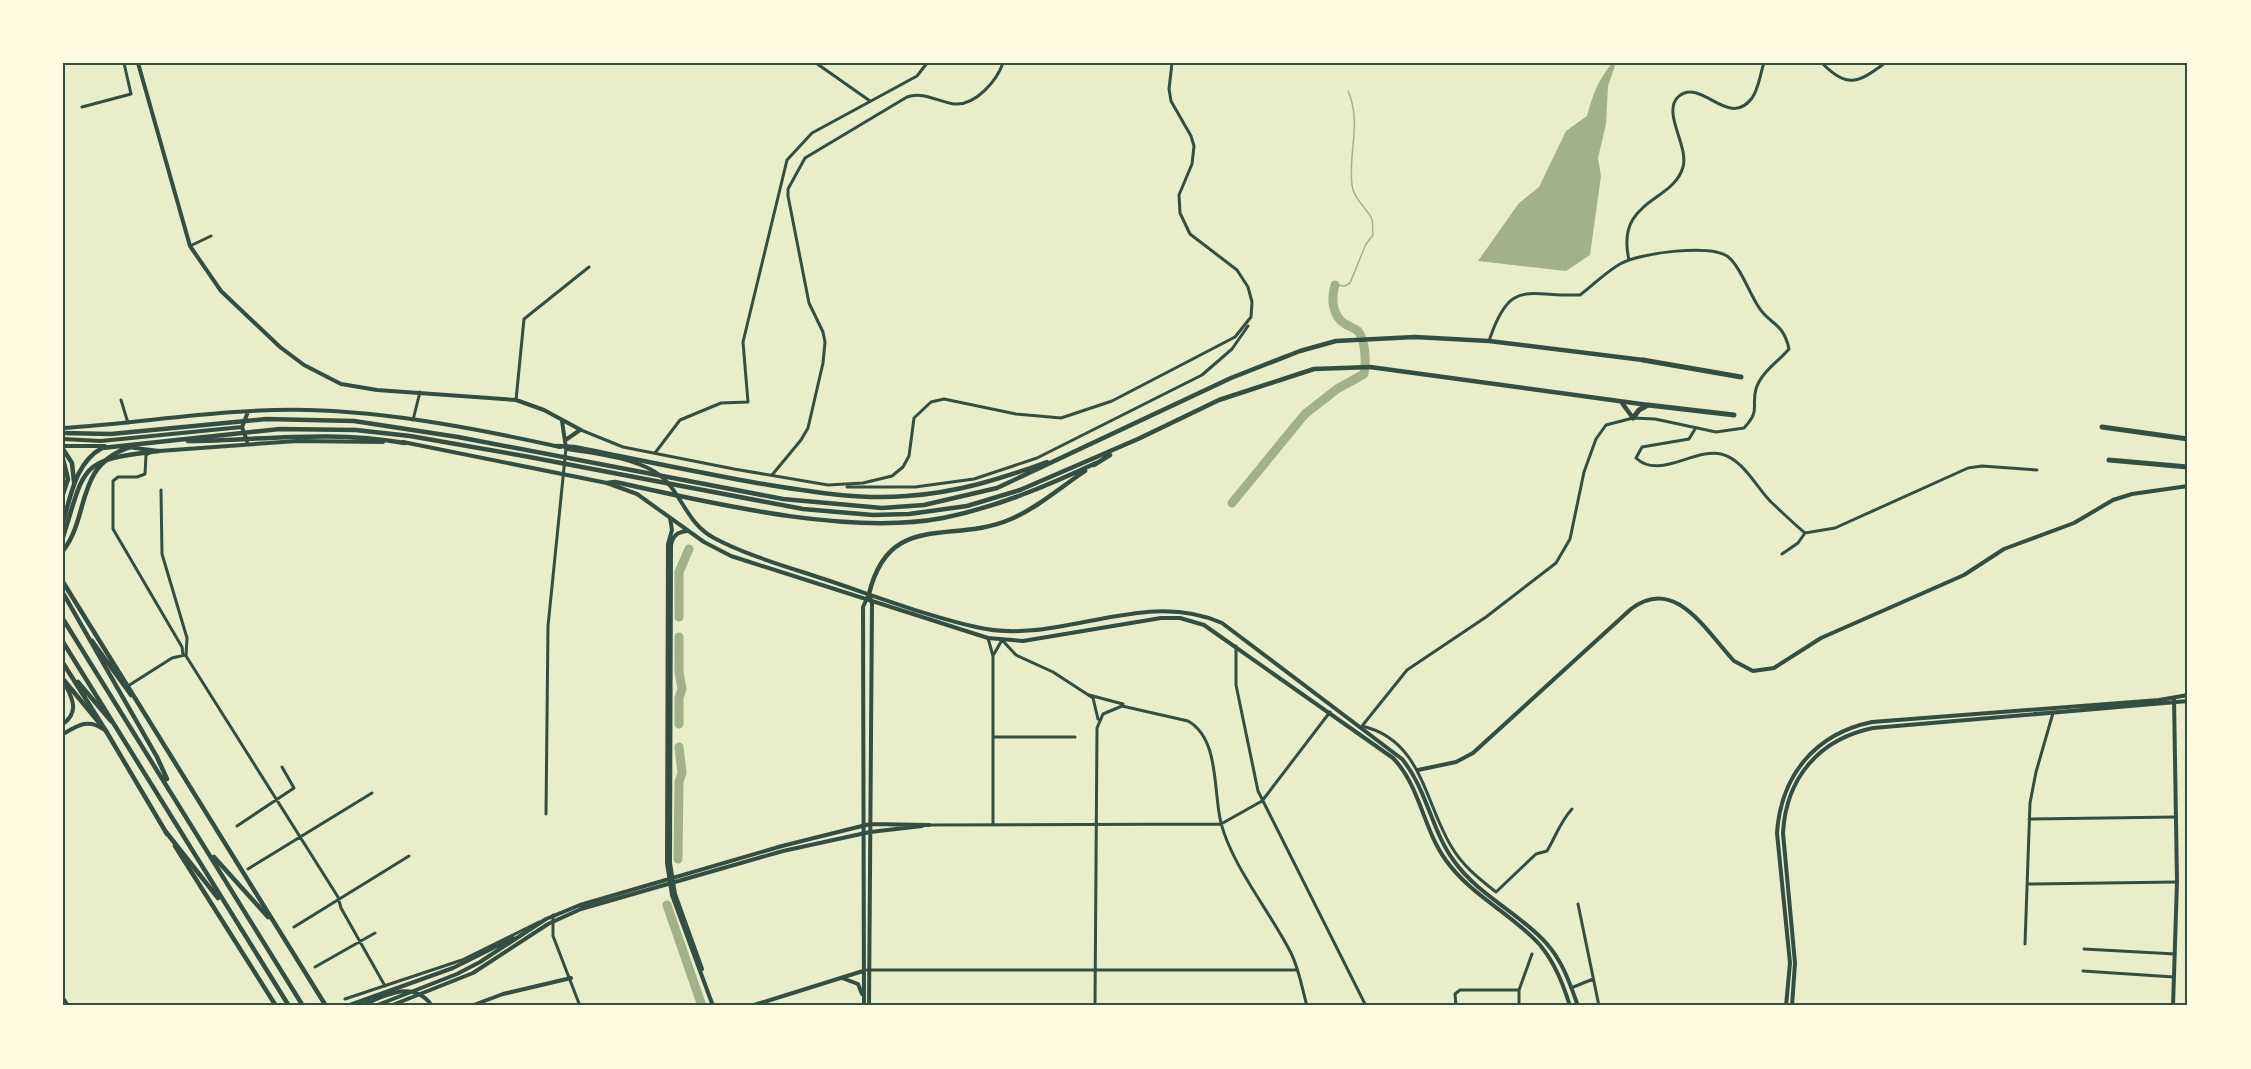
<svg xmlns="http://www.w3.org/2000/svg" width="2251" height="1069" font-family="'IBM Plex Sans',sans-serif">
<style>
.water{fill:#a3b18a}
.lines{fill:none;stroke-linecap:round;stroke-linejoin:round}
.stream{stroke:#a3b18a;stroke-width:1.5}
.river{stroke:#a3b18a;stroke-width:9}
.minor{stroke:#344e41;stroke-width:3}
.tertiary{stroke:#344e41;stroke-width:4}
.secondary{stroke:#344e41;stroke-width:4}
.primary{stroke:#344e41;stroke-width:4.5}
.trunk{stroke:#344e41;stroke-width:4.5}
.motorway{stroke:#344e41;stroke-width:5}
.neatline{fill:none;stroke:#344e41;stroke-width:2}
</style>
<rect width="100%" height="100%" fill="#e9edc9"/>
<!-- water -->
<path class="water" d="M1612,63L1615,66L1608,86L1606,124L1598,158L1601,176L1590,255L1566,271L1478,261L1519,203L1539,187L1566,131L1587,116C1592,96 1598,80 1612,63Z"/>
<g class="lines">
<!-- stream -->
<path class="stream" d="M1335,285L1345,286L1350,283L1366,244L1373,235C1372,229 1374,223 1371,217C1365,207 1353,197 1352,185C1348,152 1362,123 1348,91"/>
<!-- river -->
<path class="river" d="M1232,503L1305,414L1337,389L1364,374C1366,362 1366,341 1358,331C1354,328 1349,326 1345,324C1332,316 1331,298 1335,285
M679,617V572L689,549
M679,637V672L682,689L679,698V724
M678,859L679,782L682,773L679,747
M667,905L702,1006"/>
<!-- minor -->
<path class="minor" d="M816,63L870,101
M1822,63C1847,89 1858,83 1885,63
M82,107L131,94L124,63
M190,246L211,236
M1629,260C1615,199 1673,203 1683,167C1689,146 1662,113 1678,97C1701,76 1728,130 1752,98C1759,88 1760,74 1764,63
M1489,341C1510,277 1527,297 1580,295C1593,285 1606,272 1620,264C1638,253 1709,244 1727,256C1739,264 1750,294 1758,306C1769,325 1783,321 1789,349C1778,362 1761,372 1756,389C1751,407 1761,410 1744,428L1716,432L1655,419L1633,418L1606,425L1596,439L1584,472L1570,539L1556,563L1486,617L1407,670L1362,726C1422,740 1424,801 1451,846C1462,865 1478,878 1496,892L1536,854L1547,851C1556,836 1560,822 1572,809
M121,400L128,423
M516,400L524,319L589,267
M413,420L420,392
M1695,429L1689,439L1642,447L1636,458C1659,480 1694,448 1721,454C1743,459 1756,487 1771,502C1782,512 1793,523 1805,533
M581,430L623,447L734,469L828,485L863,483L892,476L903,467L909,456L914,418L931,402L944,399L1016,414L1061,418L1112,401L1235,337L1251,317L1252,302L1248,287L1237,270L1190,234L1180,213L1179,195L1192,164L1194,146L1191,136L1171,101L1169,89L1172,63
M150,453L146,455L145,474L137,477H118L113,481V529L182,647L183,655
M655,453L680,420L721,403L748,402L743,342L787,160L812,133L917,76L927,63
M772,475L801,440L808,428L823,363L825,342L823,332L809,303L788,196V189L805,158L907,97C923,91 939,102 954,104C976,106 997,80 1003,63
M847,487H915L974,479L1037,458L1202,375L1232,349L1248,326
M161,490L162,554L187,638L186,656L338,897L341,908L385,986
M1782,554L1798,543L1805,533L1835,528L1968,468L1982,466L2037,470
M988,638L993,656V825
M1236,646V685L1258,791L1366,1006
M994,654L1002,640L1016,655L1053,672L1093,698L1098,719
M128,686L172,658L185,655
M1089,695L1123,704
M993,737H1075
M546,814L548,626L566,448
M2029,819L2176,817
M929,825L1221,824L1262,801L1330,712
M237,826L294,788L282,767
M248,869L372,793
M2027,884L2177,882
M1578,904L1599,1006
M553,915V936L580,1006
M294,927L409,856
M2025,944L2030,803L2036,772L2053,713
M2084,949L2175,954
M315,967L375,933
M867,970H1297
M2083,971L2174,977
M1571,988L1593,979
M345,999L462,960L539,922
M1095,1006L1097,728L1103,714L1122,706L1188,721C1220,739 1213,792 1221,823C1232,866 1271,913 1291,953C1299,969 1302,988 1307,1006
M1456,1006L1455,994L1460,990H1519
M1519,1006V990L1532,954"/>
<!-- tertiary -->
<path class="tertiary" d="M138,63L190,246L221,291L280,347L304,365L341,384L377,390L516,400L544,410L581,430
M562,421L566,448
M567,439L580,430
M670,518L672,530L668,544L667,863L672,895L713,1006
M687,531C678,532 673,535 671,545L670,863L675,894L702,969
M869,594L872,603L869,1006
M63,724C78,713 74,701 66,686
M63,734C77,726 88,718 103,729
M1418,770L1456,762L1473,753L1631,609C1675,575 1706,631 1734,661L1753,671L1774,668L1821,638L1964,575L2004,549L2074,523L2113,500L2132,494L2188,486
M842,978L858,984L862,994
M63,998L68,1006
M347,1006L453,968L513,938
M375,1006L457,974L480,962L546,919L580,905L782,846L870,824L929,825
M390,1006L473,973L548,924L581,909L783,851L870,832L922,826
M751,1006L863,971
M864,1006L863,607L869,594
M2173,1006L2177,882L2174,698"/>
<!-- secondary -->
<path class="secondary" d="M63,428C144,423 226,408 308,410C391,412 478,429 560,447
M63,439L101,441L242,427
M247,441L242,427L248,412
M403,442L607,483L637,494L704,542L731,556L988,638L1023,641L1161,618H1180L1204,625L1393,758C1420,786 1423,828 1445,859C1470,895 1511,913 1540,945C1555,963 1563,984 1570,1006
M63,446H105
M127,447L159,451L297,441L383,442
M567,449C596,453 649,459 668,483C684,502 690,525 714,538C748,556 788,567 824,579C875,596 924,615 976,627C1058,647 1141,587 1222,623L1402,759C1427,789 1431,830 1454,861C1479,896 1520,913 1547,944C1563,962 1570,984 1578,1006
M359,1006C384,997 413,978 432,1006
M403,1006H419
M471,1006L503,994L571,978
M1786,1006L1790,963L1777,833C1781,775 1815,734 1872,722L2159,700L2188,695
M1792,1006L1795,963L1783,833C1786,778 1819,739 1873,728L2188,701"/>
<!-- primary -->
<path class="primary" d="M63,449L72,463L74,482
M63,459L68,479L63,494
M63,537C86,464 79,460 159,451
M63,582L326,1006
M92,641L131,695
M63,679L106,731L167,834
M175,846L276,1006"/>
<!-- trunk -->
<path class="trunk" d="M1622,403L1633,418
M63,433L111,434L266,419L354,421L458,437L783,499L882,508L924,505L997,488L1231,378L1300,351L1336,341L1415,337L1489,341L1643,360
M188,441C265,440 328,430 405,443
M557,446L574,447C635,459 696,472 757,483C807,491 856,500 906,496C956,493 1001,479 1047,462
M1094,465L1110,455
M607,483L615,482C711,503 847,536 943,518C997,507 1047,486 1096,463
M63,522C71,496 75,463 102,448L280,429L356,430L410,436L524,456L803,509L873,515L909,514L967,506L1020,490L1138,439L1219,400L1314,369L1370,367L1648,405
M63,551C91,514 74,466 130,447
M63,593L157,757L167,779
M869,594C889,510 952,545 1011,519C1037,508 1061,487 1085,471
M63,619L303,1006
M63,642L289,1006
M63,663L106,731
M78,682L111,721
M166,832L218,898
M214,857L268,917"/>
<!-- motorway -->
<path class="motorway" d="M1643,360L1741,377
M1633,418L1639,410L1648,405L1734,415
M2102,427L2188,439
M2109,460L2188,467"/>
</g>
<!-- border -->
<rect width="2251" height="1069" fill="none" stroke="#fefae0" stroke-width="129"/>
<rect x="64" y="64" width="2122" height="940" class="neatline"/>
</svg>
